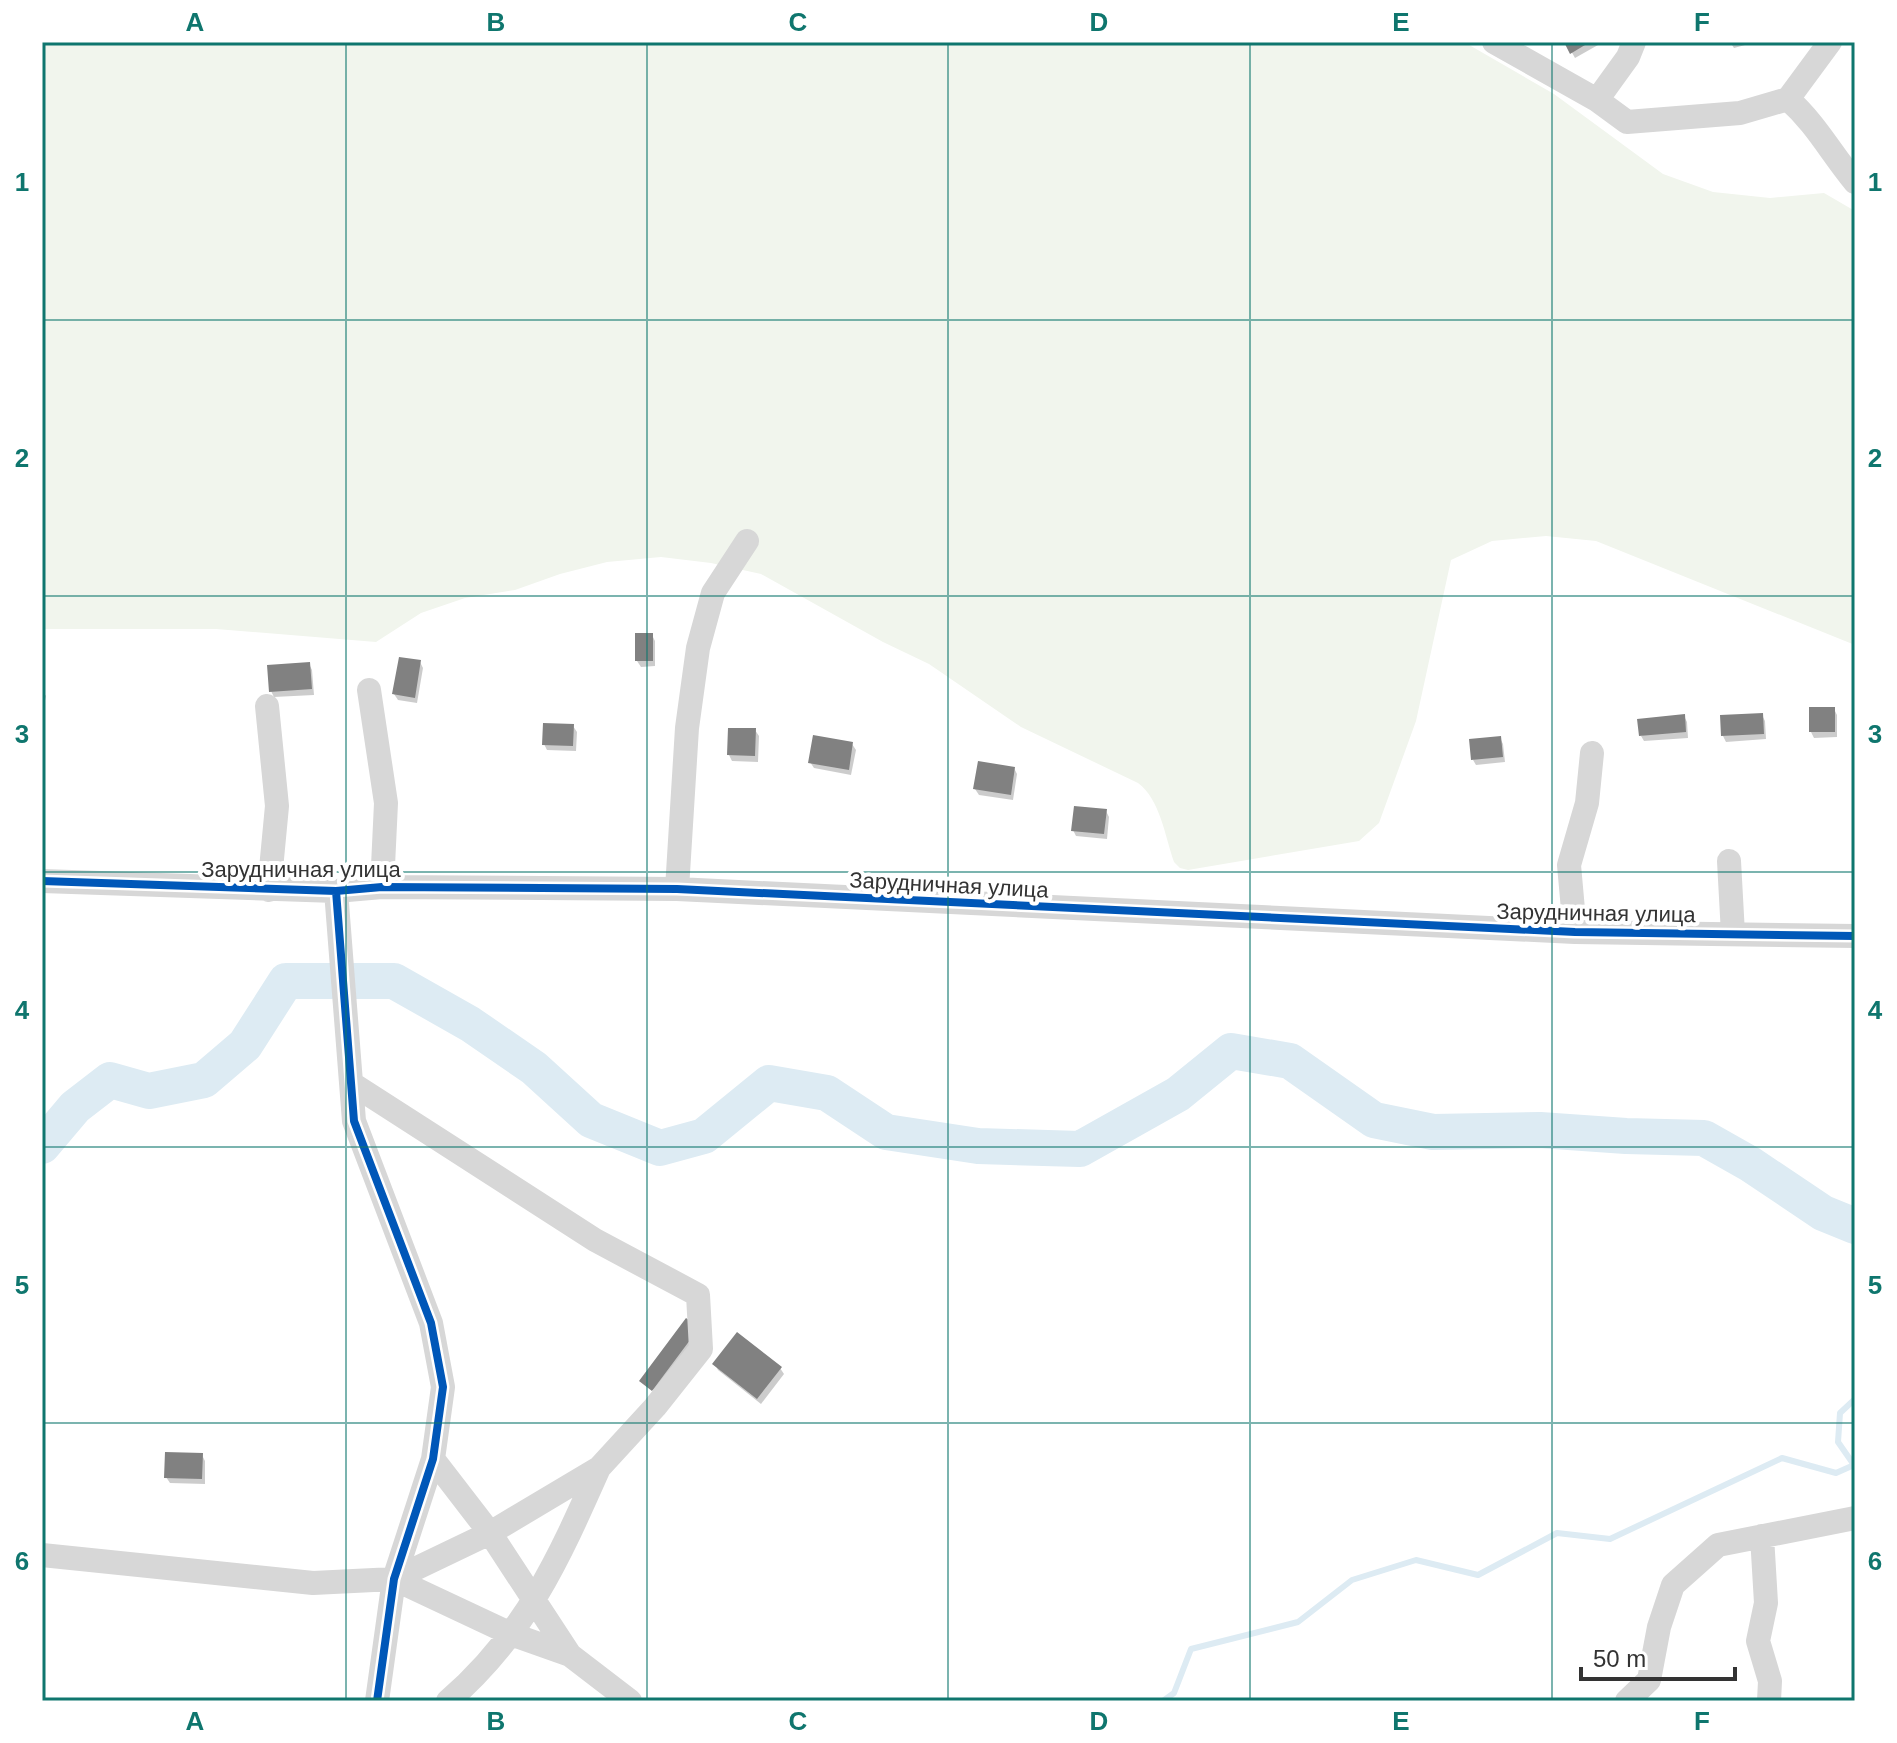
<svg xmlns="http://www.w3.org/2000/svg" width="1897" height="1743" font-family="Arial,sans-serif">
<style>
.green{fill:#f1f5ed}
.shadow{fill:#0003}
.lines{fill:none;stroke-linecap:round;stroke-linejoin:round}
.stream{stroke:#ddebf3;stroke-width:6}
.river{stroke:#ddebf3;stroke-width:36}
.building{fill:#818181}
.minor{stroke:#d7d7d7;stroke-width:24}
.cycleway-casing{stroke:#fff;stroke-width:13}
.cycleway{stroke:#0057b8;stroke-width:8}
.grid{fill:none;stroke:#0f766e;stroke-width:2;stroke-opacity:0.55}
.labels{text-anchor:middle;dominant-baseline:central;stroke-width:8;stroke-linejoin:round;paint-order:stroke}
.street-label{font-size:22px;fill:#333;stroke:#fff}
.neatline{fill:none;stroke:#0f766e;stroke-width:3}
.grid-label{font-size:26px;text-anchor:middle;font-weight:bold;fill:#0f766e}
</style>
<rect width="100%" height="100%" fill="#fff"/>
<!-- green -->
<path class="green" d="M42,42H1464L1554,94L1663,174L1713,192L1770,198L1824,193L1855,211V645L1596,541L1546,536L1492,541L1451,560L1416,721L1379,823L1359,841L1188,870L1180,868L1174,862C1165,836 1160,799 1138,783L1021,727L929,664L883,642L761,574L711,563L661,557L607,562L560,574L515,590L465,598L421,613L376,642L216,629H42Z"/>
<!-- shadow -->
<path class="shadow" d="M1566,42H1597L1598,45L1575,58Z
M1730,42H1756L1734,48Z
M652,635L655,641V666L641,667L637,661Z
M420,662L423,668L417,703L398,700L394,694Z
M309,664L312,670L314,695L274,697L271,691Z
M42,690L46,696L43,710H42Z
M1834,709L1837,715V737L1814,738L1811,732Z
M1762,715L1765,721L1766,739L1726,742L1723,736L1722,717Z
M1684,716L1687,722L1688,738L1644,741L1641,736Z
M573,726L577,732L576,751L547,750L544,744Z
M755,730L759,736L758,762L732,761L729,755Z
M1500,738L1503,744L1505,762L1476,765L1473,760Z
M852,744L856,750L851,775L814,768L810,762Z
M1014,768L1017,774L1013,800L979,795L975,789Z
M1106,811L1109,817L1107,839L1076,836L1073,830Z
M686,1321L701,1335L658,1393L641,1381Z
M715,1364L780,1368L784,1374L761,1404L718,1370Z
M202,1455L205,1461V1484L170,1483L166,1477Z"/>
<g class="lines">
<!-- stream -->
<path class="stream" d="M1163,1701L1174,1693L1191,1649L1298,1622L1352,1580L1416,1560L1478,1575L1557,1533L1610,1539L1782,1458L1836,1473L1854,1465L1838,1442L1840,1413L1855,1399"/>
<!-- river -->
<path class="river" d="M42,1146L75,1107L110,1080L149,1091L204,1080L245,1045L286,981H394L470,1024L534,1068L591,1120L660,1148L704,1136L769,1083L827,1093L886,1132L978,1146L1080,1149L1178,1094L1231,1051L1290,1061L1374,1120L1433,1132L1540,1130L1626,1136L1704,1138L1750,1164L1823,1213L1855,1226"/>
</g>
<!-- building -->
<path class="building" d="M1564,42H1590L1570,54Z
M635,633H653V661H635Z
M399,657L421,660L415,698L392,694Z
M310,662L312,689L269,692L267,665Z
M1809,707H1835V732H1809Z
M1763,713L1764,734L1721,736L1720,715Z
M1685,714L1686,732L1639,736L1637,719Z
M543,723L574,724L573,746L542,745Z
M728,728H756L755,756L727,755Z
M813,735L853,742L849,770L808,763Z
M1501,736L1503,757L1471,760L1469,739Z
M978,761L1015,767L1011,795L973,789Z
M1074,806L1107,809L1104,834L1071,831Z
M686,1318L699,1328L652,1391L639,1381Z
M737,1332L782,1367L757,1399L712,1364Z
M165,1452L203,1453L202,1479L164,1478Z"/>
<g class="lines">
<!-- minor -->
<path class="minor" d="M1494,42L1597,100L1627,122L1740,113L1788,99L1830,42
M1788,99C1816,124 1831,153 1855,182
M1597,100L1628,57L1634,42
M369,690L386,803L382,887
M267,706L277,806L269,890
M1729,861L1733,934
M42,881L336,891L382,887L677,889L1575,932L1855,936
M677,889L687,728L698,648L713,593L747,541
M336,891L354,1121L431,1323L443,1387L433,1459L394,1579L377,1701
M1575,932L1569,865L1587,803L1592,753
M433,1459L490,1533L570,1655L630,1701
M1762,1536L1766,1603L1758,1641L1770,1681L1769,1701
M42,1555L313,1583L394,1579L490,1533L599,1468L655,1407L701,1349L698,1295L595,1240L351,1083
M394,1579L511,1634L570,1655
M448,1701C525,1635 559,1558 599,1468
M1627,1701L1649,1680L1659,1627L1673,1585L1718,1545L1855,1518"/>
<defs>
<path id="cycleway" d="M42,881L336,891L382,887L677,889L1575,932L1855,936
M336,891L354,1121L431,1323L443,1387L433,1459L394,1579L377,1701"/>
</defs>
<!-- cycleway casing -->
<use href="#cycleway" class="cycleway-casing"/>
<!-- cycleway -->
<use href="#cycleway" class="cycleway"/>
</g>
<!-- grid -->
<path class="grid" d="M346,42V1701M647,42V1701M948,42V1701M1250,42V1701M1552,42V1701M42,320H1855M42,596H1855M42,872H1855M42,1147H1855M42,1423H1855"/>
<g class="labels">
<!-- street labels -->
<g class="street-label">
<text x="301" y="869">Зарудничная улица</text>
<text transform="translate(949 885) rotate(3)">Зарудничная улица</text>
<text transform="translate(1596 913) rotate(1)">Зарудничная улица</text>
</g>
</g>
<!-- border -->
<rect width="1897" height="1743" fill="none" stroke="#ffffff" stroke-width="88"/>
<!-- scale -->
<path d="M1581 1667v12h154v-12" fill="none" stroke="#333333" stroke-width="4"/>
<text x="1593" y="1667" font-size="24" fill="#333333" stroke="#ffffff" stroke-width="6" paint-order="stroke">50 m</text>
<rect x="44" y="44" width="1809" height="1655" class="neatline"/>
<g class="grid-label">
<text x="195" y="31">A</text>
<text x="496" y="31">B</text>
<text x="798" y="31">C</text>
<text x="1099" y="31">D</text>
<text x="1401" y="31">E</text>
<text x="1702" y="31">F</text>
<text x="22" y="191">1</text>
<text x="1875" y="191">1</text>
<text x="22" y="467">2</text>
<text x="1875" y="467">2</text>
<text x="22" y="743">3</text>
<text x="1875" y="743">3</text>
<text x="22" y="1019">4</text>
<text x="1875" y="1019">4</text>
<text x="22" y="1294">5</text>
<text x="1875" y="1294">5</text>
<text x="22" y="1570">6</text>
<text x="1875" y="1570">6</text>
<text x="195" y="1730">A</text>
<text x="496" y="1730">B</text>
<text x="798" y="1730">C</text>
<text x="1099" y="1730">D</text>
<text x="1401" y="1730">E</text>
<text x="1702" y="1730">F</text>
</g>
</svg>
